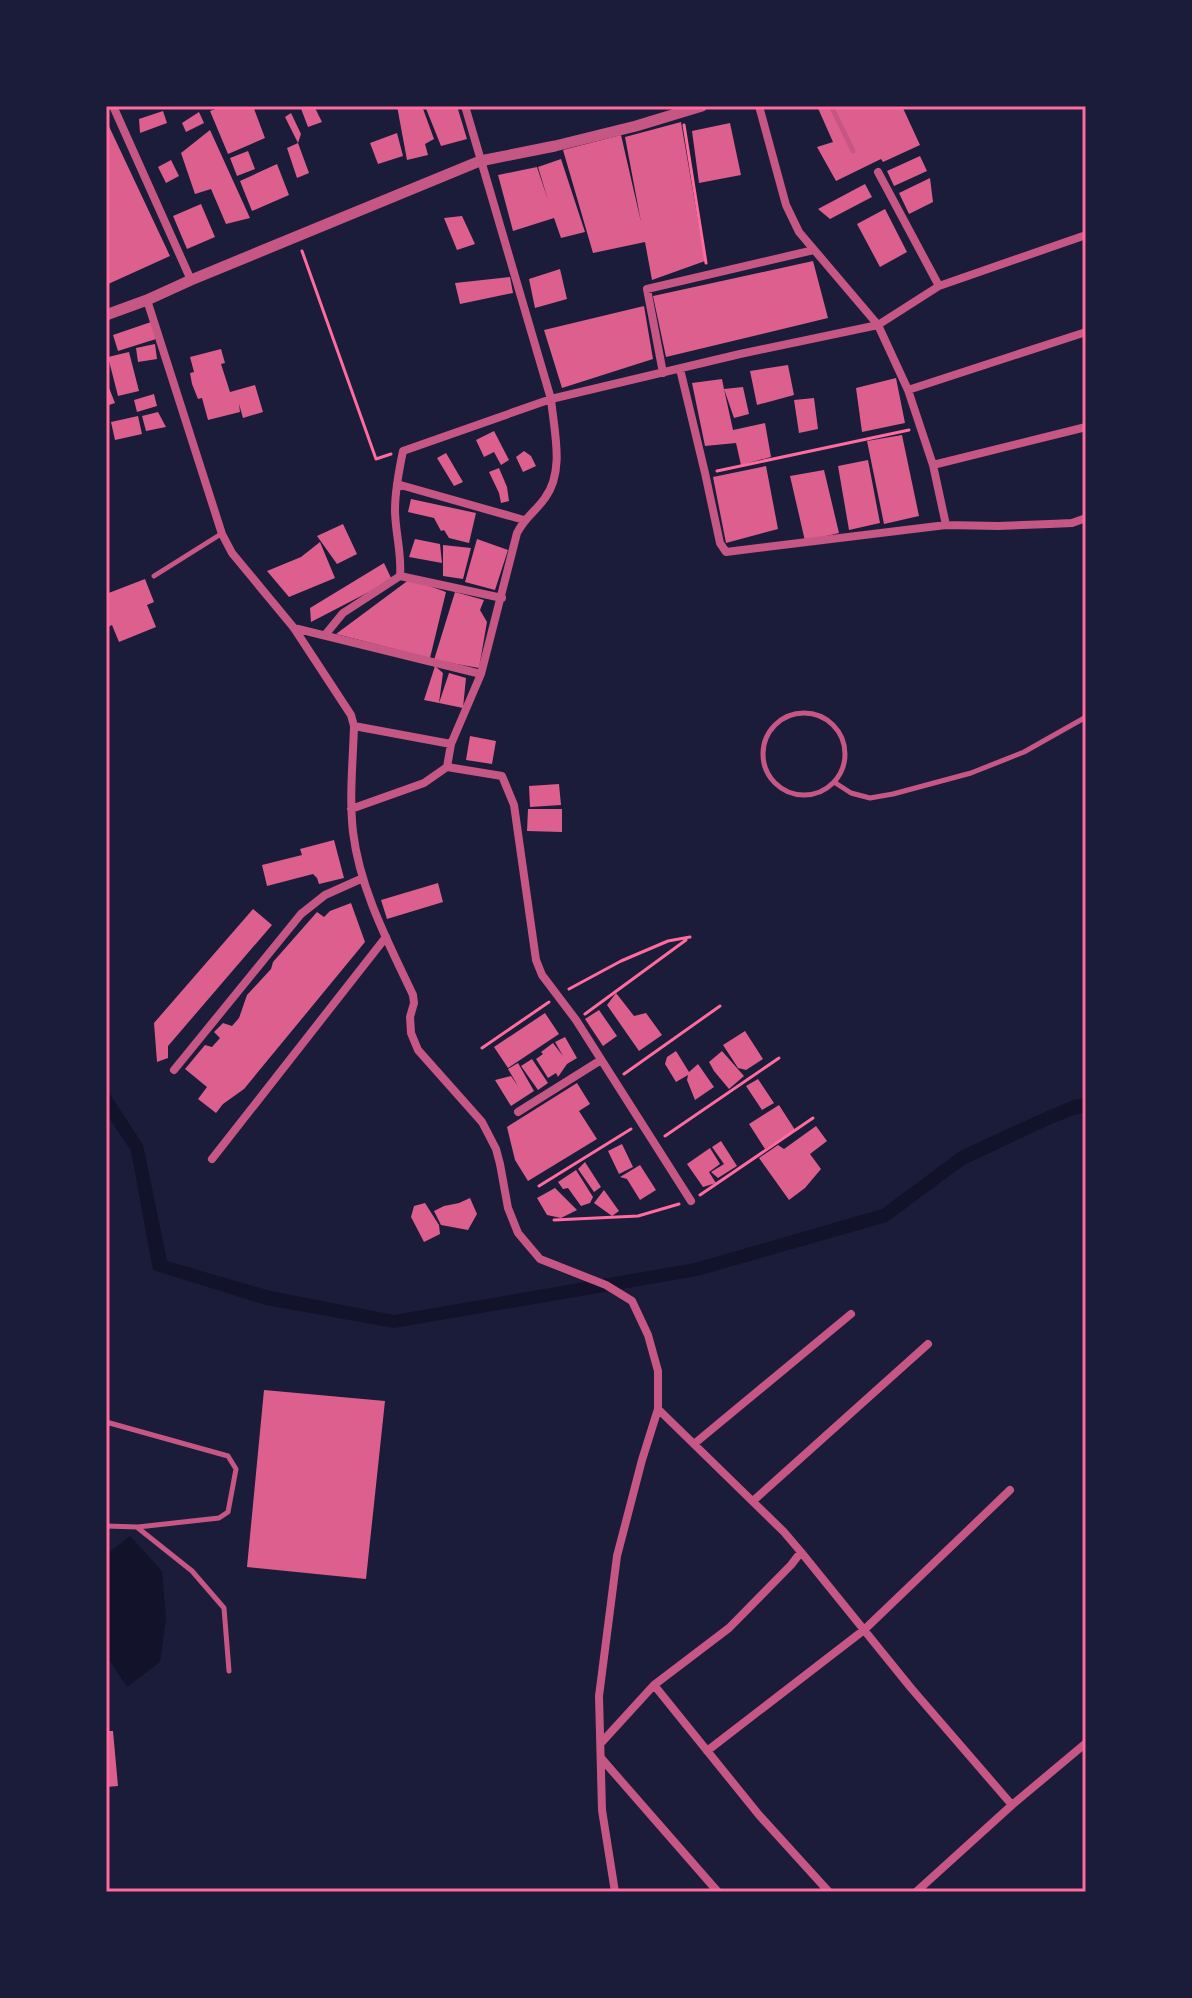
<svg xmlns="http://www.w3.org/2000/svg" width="1192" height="1998" font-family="Manrope,sans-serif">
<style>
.water{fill:#12122b}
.building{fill:#dd5f8e}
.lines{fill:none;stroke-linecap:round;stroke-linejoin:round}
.path{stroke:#ff6b9d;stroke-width:3}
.service{stroke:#c65784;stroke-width:5}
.minor{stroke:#c65784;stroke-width:8}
.tertiary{stroke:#c65784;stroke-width:11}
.neatline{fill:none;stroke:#ff6b9d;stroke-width:3}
</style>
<rect width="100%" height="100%" fill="#1b1b3a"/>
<!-- water -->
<path class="water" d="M106,1088L143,1145L167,1261L270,1291L394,1315L695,1263L882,1209L960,1151L1047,1111L1074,1100L1086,1098V1112L1074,1115L1051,1124L964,1165L887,1222L697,1276L394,1328L266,1305L153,1270L131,1151L106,1113Z
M130,1536L162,1571L166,1618L160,1662L127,1687L106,1655V1555Z"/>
<!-- building -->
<path class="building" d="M224,106H253L265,138L228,154L210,111Z
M300,106H314L322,122L308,127Z
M397,106H422L434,139L425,144L428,155L407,160Z
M425,106H457L467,139L441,146Z
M817,106H902L920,145L883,162L881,159L836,181L817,147L833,142Z
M163,111L167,123L140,133L139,119Z
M199,112L204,123L186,132L182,123Z
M291,113L301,134L298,143L285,117Z
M106,120L170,256L106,285Z
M681,122L705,261L652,280L645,242L593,253L563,150L621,135L641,222L625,137Z
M730,123L741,175L699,183L692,131Z
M210,130L250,218L226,224L211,189L195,194L181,153Z
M397,133L403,156L378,164L370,143Z
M298,143L309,173L297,178L287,148Z
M248,151L255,169L237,176L230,158Z
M920,156L927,171L894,186L887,171Z
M561,159L585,232L561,238L554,218L513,231L498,175L537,167L548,200L538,167Z
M171,160L179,176L166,183L158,167Z
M277,164L289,195L252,211L240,181Z
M930,178L933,202L909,214L899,193Z
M865,184L872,197L830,219L818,209Z
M201,204L215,237L187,249L173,216Z
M885,209L907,252L880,267L857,224Z
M462,216L475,244L457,250L444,218Z
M813,261L828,318L666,357L653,296Z
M560,269L567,299L535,308L529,279Z
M510,277L513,293L460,304L455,283Z
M644,306L653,359L562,388L544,330Z
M151,322L156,339L118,351L113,335Z
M155,344L157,359L138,362L136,348Z
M221,349L225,363L221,364L230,392L255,385L263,412L243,418L239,404L240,412L208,420L202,398L198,399L192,384L190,373L194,372L190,357Z
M129,352L139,391L118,396L108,357Z
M788,365L794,395L757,405L750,371Z
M896,378L905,423L862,432L856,388Z
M722,379L724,389L743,387L749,414L734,418L724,389L733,430L765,423L771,457L741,465L736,443L705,446L692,383Z
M106,380L115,403L106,406Z
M154,394L157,406L137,412L134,400Z
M814,398L818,429L799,433L794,400Z
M158,412L166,427L146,431L142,416Z
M138,416L142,434L115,440L111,422Z
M494,431L509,460L501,465L494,452L484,457L476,440Z
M902,435L919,516L884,524L867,441Z
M524,451L531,456L536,466L523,472L516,457Z
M446,453L463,482L454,486L437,458Z
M868,460L880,523L849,530L838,466Z
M766,466L778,529L726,543L713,477Z
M499,468L507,487L509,501L501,503L499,493L489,472Z
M824,470L839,533L805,541L790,476Z
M411,499L476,513L469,543L449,538L444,530L441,531L434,518L408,512Z
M343,524L357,554L337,564L317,536Z
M415,539L440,544L442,563L409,557Z
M477,539L508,550L495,590L465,582Z
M320,542L335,578L289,597L267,571L301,557Z
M443,545L471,548L463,579L443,576Z
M384,563L392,580L311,622L310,608Z
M145,579L154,602L147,605L156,627L119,642L112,625L106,628V594Z
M410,579L446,592L430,658L336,634Z
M455,592L484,600L480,610L487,622L479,668L434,660Z
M435,666L443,673L439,703L424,700Z
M449,673L466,678L463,708L439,703Z
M470,736L496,741L492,764L466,760Z
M559,784L561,805L530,807L529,786Z
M528,809H562V832L527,831Z
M334,840L344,878L319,884L317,878L313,874L267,886L262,865L302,855L300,849Z
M438,883L443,902L387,919L381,900Z
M351,903L365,942L244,1089L223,1104L216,1113L198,1099L207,1087L185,1069L205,1045L212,1047L220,1038L214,1032L223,1023L232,1026L239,1018L247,995L271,969L273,962L317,912L324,917L330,911Z
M253,909L272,925L168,1046V1058L157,1062L154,1023Z
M616,993L634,1016L646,1013L662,1035L639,1051L607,1005Z
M599,1010L617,1036L603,1046L585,1019Z
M545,1013L559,1034L508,1068L494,1047Z
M745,1031L763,1059L746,1070L738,1068L723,1045Z
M565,1037L577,1058L567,1064L558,1077L556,1073L548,1078L536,1059L543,1054L541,1052L553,1043L563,1056L555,1042Z
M676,1051L689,1072L698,1064L714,1087L695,1100L687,1080L688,1075L676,1082L665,1064L667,1057Z
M722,1051L744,1076L729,1089L714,1071L709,1062Z
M532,1059L548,1083L538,1090L521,1066Z
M518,1063L534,1091L511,1106L495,1080L511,1076L518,1086L508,1069Z
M758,1079L774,1103L762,1110L746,1086Z
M577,1083L590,1104L579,1111L597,1139L528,1181L515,1160L507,1127Z
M779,1105L795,1130L765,1149L749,1124Z
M816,1126L827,1141L810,1154L821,1169L805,1188L789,1200L759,1158L778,1145L784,1149Z
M721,1141L737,1166L718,1178L711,1172L724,1164L712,1147Z
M622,1144L633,1167L619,1174L608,1151Z
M710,1148L720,1164L709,1172L716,1183L703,1187L687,1164Z
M585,1162L601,1187L594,1192L578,1169Z
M640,1165L656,1190L640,1200L627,1179L620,1177Z
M576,1170L593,1197L590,1203L581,1206L568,1188L563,1189L558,1182Z
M555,1188L577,1210L561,1218L547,1215L537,1198Z
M604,1190L619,1211L612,1216L594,1203Z
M470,1198L477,1214L468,1230L441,1225L434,1211L444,1206L459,1203Z
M425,1203L439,1225L440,1234L424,1242L411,1217L414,1206Z
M264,1390L385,1401L366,1579L247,1567Z
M106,1731H113L118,1786L106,1787Z"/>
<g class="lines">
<!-- path -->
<path class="path" d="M684,125L706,263
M302,251L376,459L391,454
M717,471L909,430
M569,989L621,961L668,941L690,937
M585,1014L686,940
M482,1048L549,1002
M624,1074L720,1006
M665,1136L779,1058
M539,1186L631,1129
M700,1195L813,1118
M554,1220L638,1216L679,1204"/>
<!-- service -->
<path class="service" d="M831,106L853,151
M154,576L221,534
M763 754a41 41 0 1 1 82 0a41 41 0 1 1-82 0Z
M834,782L851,793L870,798L893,794L971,773L1024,752L1086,717
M106,1422L228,1456L236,1469L228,1512L219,1518L138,1527L106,1526
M138,1528L192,1571L224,1608L229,1671"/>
<!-- minor -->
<path class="minor" d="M113,106L191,280
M759,106L786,205L799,232L878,325L908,390L933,465L946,525
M878,172L939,286
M147,300L222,534L232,553L294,628L351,715L354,726C353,761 349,797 353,832C360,890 389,944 413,995L414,1003L410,1017L411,1033L418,1050L482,1122L496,1149L500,1164L508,1208L518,1233L540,1259L606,1285L632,1301L648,1335L658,1371V1409L642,1460L617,1556L599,1696L602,1810L615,1892
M680,369L705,473L720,543L726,552L946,525L998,526L1050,524L1072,523L1086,518
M663,373L647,289L814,250
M908,390L1086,332
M933,465L1086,427
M397,484L524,520
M400,576C402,553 395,532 395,510C395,490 399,470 403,451L551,399L740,354L878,325L939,286L1086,235
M294,628L481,674
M325,635L343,613L400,576L502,598
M354,726L451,744
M447,767L451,744L481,674L517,533C525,517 536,511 545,498C565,471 554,431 551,399L465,106
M351,809L424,783L447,767L502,776L514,805L536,960L542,975L576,1020L691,1201
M174,1070L301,914L325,895L363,878
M518,1112L601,1060
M212,1159L386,937
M694,1444L851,1314
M753,1501L928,1344
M801,1552L911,1688L1012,1805L916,1892
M654,1685L759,1815L829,1892
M601,1743L654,1685L729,1628L791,1565L801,1552L784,1532L658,1409
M707,1751L864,1630L1010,1490
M601,1758L718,1892
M1012,1805L1086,1743"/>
<!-- tertiary -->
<path class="tertiary" d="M106,315L147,300L191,280L480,161L555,146L636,126L702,106"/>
</g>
<!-- border -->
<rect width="1192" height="1998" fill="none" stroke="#1b1b3a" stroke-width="216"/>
<rect x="108" y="108" width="976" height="1782" class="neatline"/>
</svg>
